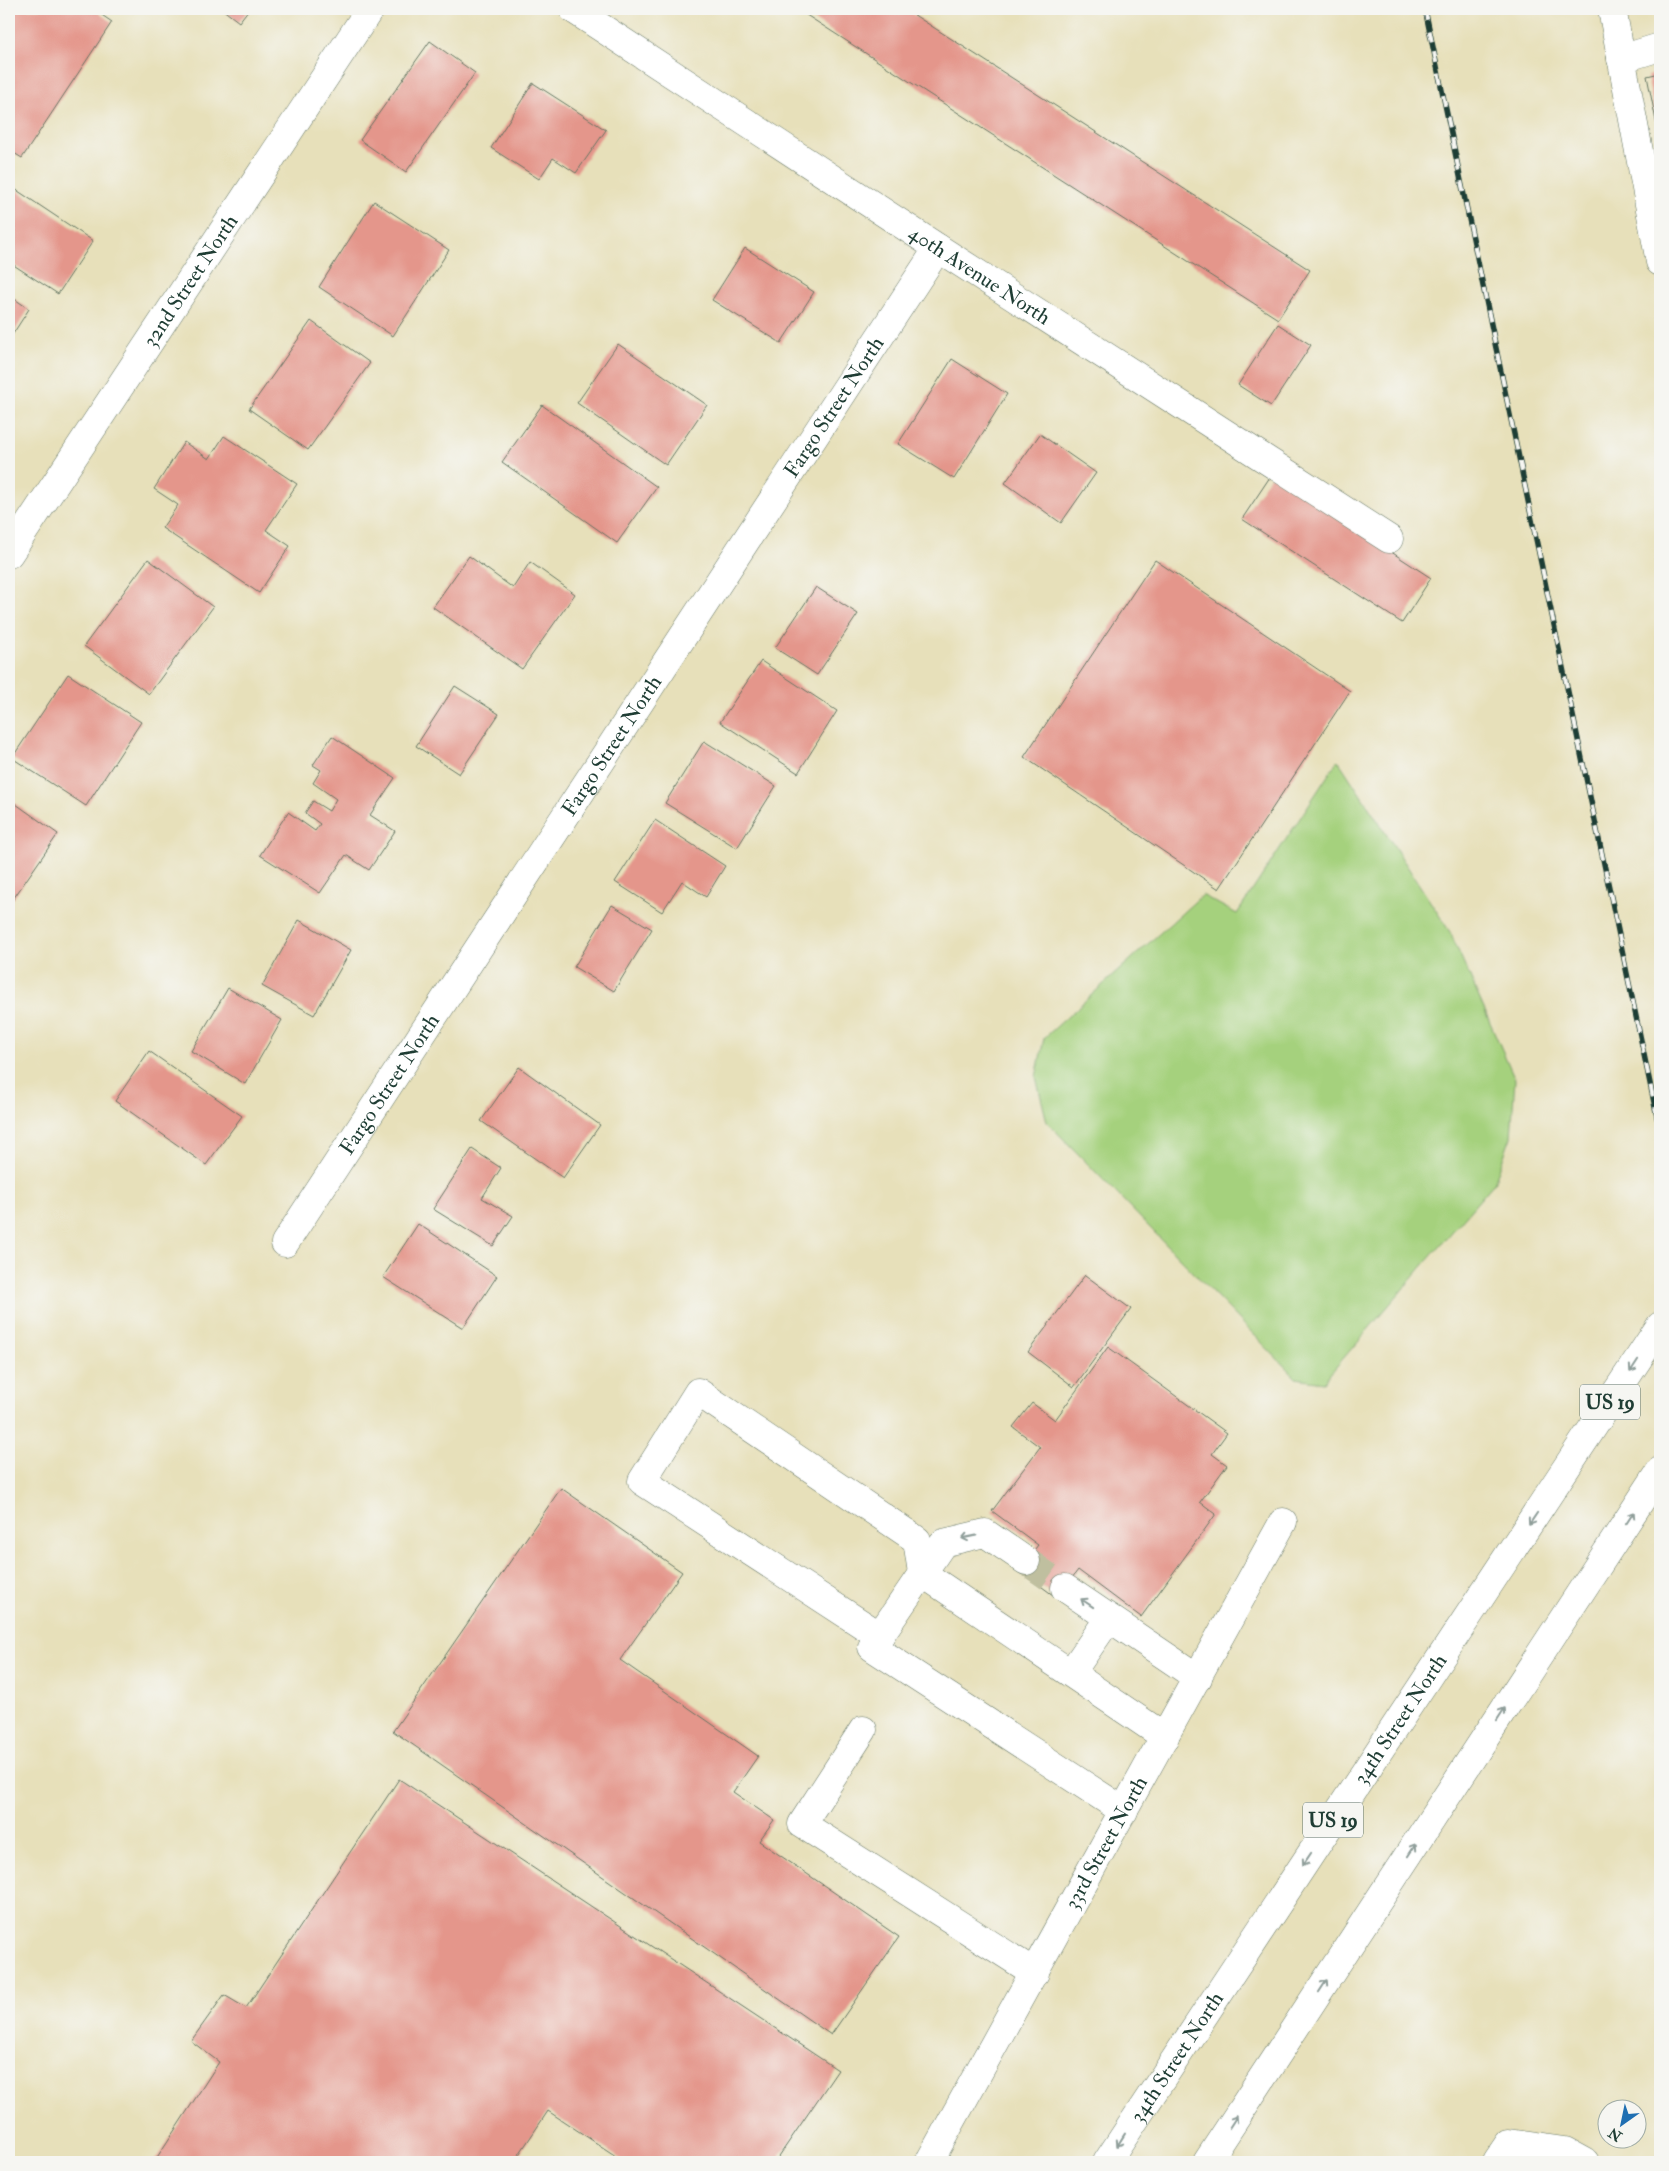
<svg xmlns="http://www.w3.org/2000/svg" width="1669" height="2171" font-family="'IM FELL Double Pica',serif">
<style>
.green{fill:#a5d17d;stroke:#628758}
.building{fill:#e4968b}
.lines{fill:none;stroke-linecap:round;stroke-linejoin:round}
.minor-tunnel{stroke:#bfbf9f;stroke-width:28;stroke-dasharray:28 14;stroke-linecap:butt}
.minor-casing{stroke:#657663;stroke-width:29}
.highway-casing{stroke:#657663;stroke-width:29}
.minor{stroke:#fff;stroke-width:28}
.highway{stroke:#fff;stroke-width:28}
.rail-casing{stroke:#1f3d34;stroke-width:5.5}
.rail{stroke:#f6f6f2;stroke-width:4;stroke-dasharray:11;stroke-linecap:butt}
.oneway{stroke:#8f9e9a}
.labels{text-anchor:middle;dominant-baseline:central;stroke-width:4;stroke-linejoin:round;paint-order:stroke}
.shield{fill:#f6f6f2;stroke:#60746d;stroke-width:1}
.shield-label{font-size:20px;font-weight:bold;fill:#1f3d34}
.street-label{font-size:21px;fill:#1f3d34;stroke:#f6f6f2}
</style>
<rect width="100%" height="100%" fill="#f6f6f2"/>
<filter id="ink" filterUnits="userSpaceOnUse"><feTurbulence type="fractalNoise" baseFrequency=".02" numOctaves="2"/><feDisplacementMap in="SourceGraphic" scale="10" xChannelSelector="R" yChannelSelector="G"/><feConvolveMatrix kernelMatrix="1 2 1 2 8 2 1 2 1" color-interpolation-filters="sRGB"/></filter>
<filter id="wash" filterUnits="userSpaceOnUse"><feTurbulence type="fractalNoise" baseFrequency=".0096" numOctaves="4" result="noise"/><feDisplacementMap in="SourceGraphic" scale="20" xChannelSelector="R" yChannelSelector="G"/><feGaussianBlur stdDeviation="1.12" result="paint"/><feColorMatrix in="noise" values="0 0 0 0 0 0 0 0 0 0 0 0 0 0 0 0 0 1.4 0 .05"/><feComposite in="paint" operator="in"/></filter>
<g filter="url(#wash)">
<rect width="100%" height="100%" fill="#e7e0ba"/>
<!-- green -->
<path class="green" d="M1338,760L1450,932L1515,1079L1511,1137L1494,1183L1323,1382L1296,1378L1047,1122L1036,1077L1044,1038L1202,895L1237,914Z"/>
<g id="blocks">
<!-- building -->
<path class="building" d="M9,9H93L112,22L22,158L9,150Z
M222,9H249L239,22Z
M797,9H905L1310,270L1278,319Z
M430,41L475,73L406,172L360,140Z
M1660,73V135L1659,136L1647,76Z
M533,83L606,130L576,173L553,158L539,179L491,148Z
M9,185L93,241L58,294L9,262Z
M374,201L449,250L393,336L319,287Z
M745,248L814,292L781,343L712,300Z
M9,295L29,309L9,340Z
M311,321L370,363L308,450L249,409Z
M1278,324L1311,345L1271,406L1238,385Z
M618,344L707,405L666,465L577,403Z
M952,359L1007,394L954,479L898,444Z
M542,405L657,487L617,543L502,462Z
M1040,434L1096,473L1061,523L1005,483Z
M224,436L297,484L266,530L290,546L259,593L162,528L178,505L154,489L184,442L209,459Z
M1272,474L1431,578L1402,623L1242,519Z
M469,556L513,588L530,562L575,594L522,669L433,607Z
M148,559L213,607L149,694L84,646Z
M1155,560L1350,691L1219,889L1024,757Z
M816,587L858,614L817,675L775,648Z
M761,661L837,711L798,773L720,722Z
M68,674L141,722L86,806L12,758Z
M455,686L499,714L459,774L416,746Z
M332,736L395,778L370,815L395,831L369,870L346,855L320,893L260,855L288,812L315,831L320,824L305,813L313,801L329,811L336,799L313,783L321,770L313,765Z
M704,741L776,786L737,848L665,803Z
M9,799L58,834L9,905Z
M655,820L725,866L706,897L682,881L662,912L615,882Z
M612,905L652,929L614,991L574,967Z
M299,920L351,950L314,1015L262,986Z
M228,988L282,1020L245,1084L191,1051Z
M149,1051L242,1116L206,1165L115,1101Z
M519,1067L600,1125L563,1178L481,1121Z
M472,1149L501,1168L482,1198L513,1216L493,1246L433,1209Z
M418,1224L497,1276L463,1328L383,1277Z
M1085,1275L1131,1309L1074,1387L1028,1352Z
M1108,1347L1227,1433L1212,1454L1227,1465L1200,1502L1216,1514L1141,1617L1078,1570L1057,1598L1019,1570L1038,1545L992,1511L1040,1447L1013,1427L1032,1403L1055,1420Z
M561,1488L682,1572L620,1660L758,1756L733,1792L774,1820L759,1841L899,1937L831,2035L393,1731Z
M399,1779L838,2070L775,2162H625L548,2111L514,2162H154L219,2062L191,2041L224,1995L246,2008Z"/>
</g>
</g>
<g filter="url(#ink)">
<use href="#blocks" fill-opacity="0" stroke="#657663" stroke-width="1"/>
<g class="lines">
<!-- minor-tunnel -->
<path class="minor-tunnel" d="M1026,1561L1065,1588"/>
<defs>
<g id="minor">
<path id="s1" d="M573,9L938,248L1389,539"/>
<path d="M1612,9L1660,262"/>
<path d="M1621,59L1660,47"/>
<path id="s2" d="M9,554L370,9"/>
<path id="s3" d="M285,1243L938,248"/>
<path d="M1026,1561L985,1533L943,1543L872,1647L1124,1811"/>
<path d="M1065,1588L1198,1678"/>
<path d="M880,1636L642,1481L698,1392L917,1540L922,1573L1165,1737"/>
<path d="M1071,1673L1109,1618"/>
<path d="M863,1730L802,1824L1035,1973"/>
<path id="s4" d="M929,2162L1283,1522"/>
<path d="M1496,2162L1509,2143L1565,2151L1585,2162"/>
</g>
<g id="highway">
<path id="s5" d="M1107,2162L1660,1326"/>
<path d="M1207,2162L1660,1471"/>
</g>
</defs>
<!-- minor casing -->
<use href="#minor" class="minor-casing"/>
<!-- highway casing -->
<use href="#highway" class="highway-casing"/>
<!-- minor -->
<use href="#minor" class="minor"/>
<!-- highway -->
<use href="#highway" class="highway"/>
<defs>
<path id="rail" d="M1425,9L1660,1131"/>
</defs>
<!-- rail casing -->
<use href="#rail" class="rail-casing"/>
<!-- rail -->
<use href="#rail" class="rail"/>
</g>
<!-- one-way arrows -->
<defs><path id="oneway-shaft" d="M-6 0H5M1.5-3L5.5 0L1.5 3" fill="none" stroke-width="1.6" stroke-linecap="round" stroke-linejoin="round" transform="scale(1.25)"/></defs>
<g class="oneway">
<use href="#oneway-shaft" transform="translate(1634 1366) rotate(123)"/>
<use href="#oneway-shaft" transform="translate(1630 1518) rotate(-57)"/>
<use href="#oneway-shaft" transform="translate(1533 1519) rotate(124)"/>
<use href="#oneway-shaft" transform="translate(969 1537) rotate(168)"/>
<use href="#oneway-shaft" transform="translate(1087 1603) rotate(-146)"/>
<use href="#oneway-shaft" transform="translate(1501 1714) rotate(-57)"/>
<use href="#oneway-shaft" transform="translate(1412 1850) rotate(-57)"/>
<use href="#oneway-shaft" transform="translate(1307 1859) rotate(124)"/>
<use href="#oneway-shaft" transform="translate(1323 1986) rotate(-57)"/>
<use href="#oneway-shaft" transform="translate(1233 2122) rotate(-57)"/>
<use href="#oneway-shaft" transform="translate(1121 2140) rotate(122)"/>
</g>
</g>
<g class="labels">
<!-- shield labels -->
<g class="shield">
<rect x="1580" y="1384.5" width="60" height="35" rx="4"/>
<rect x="1303" y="1802.5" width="60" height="35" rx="4"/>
</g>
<g class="shield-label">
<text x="1610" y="1402">US 19</text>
<text x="1333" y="1820">US 19</text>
</g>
<!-- street labels -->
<g class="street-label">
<text stroke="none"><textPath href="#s1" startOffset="486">40th Avenue North</textPath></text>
<text stroke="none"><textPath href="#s2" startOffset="328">32nd Street North</textPath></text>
<text stroke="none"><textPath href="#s3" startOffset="1000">Fargo Street North</textPath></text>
<text stroke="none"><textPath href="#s3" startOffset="595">Fargo Street North</textPath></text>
<text stroke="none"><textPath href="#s3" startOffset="190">Fargo Street North</textPath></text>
<text stroke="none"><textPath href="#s5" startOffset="531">34th Street North</textPath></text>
<text stroke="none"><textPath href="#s4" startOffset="365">33rd Street North</textPath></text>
<text stroke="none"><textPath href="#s5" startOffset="126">34th Street North</textPath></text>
</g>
</g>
<!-- margin -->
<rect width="1669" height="2171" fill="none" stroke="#f6f6f2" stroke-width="30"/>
<!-- north arrow -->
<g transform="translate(1622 2124) rotate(213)"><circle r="24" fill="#f6f6f2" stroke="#a0aca6"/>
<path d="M0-4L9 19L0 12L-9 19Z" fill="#1f6fb2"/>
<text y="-8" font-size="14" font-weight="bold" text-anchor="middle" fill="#1f3d34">N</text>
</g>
</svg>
